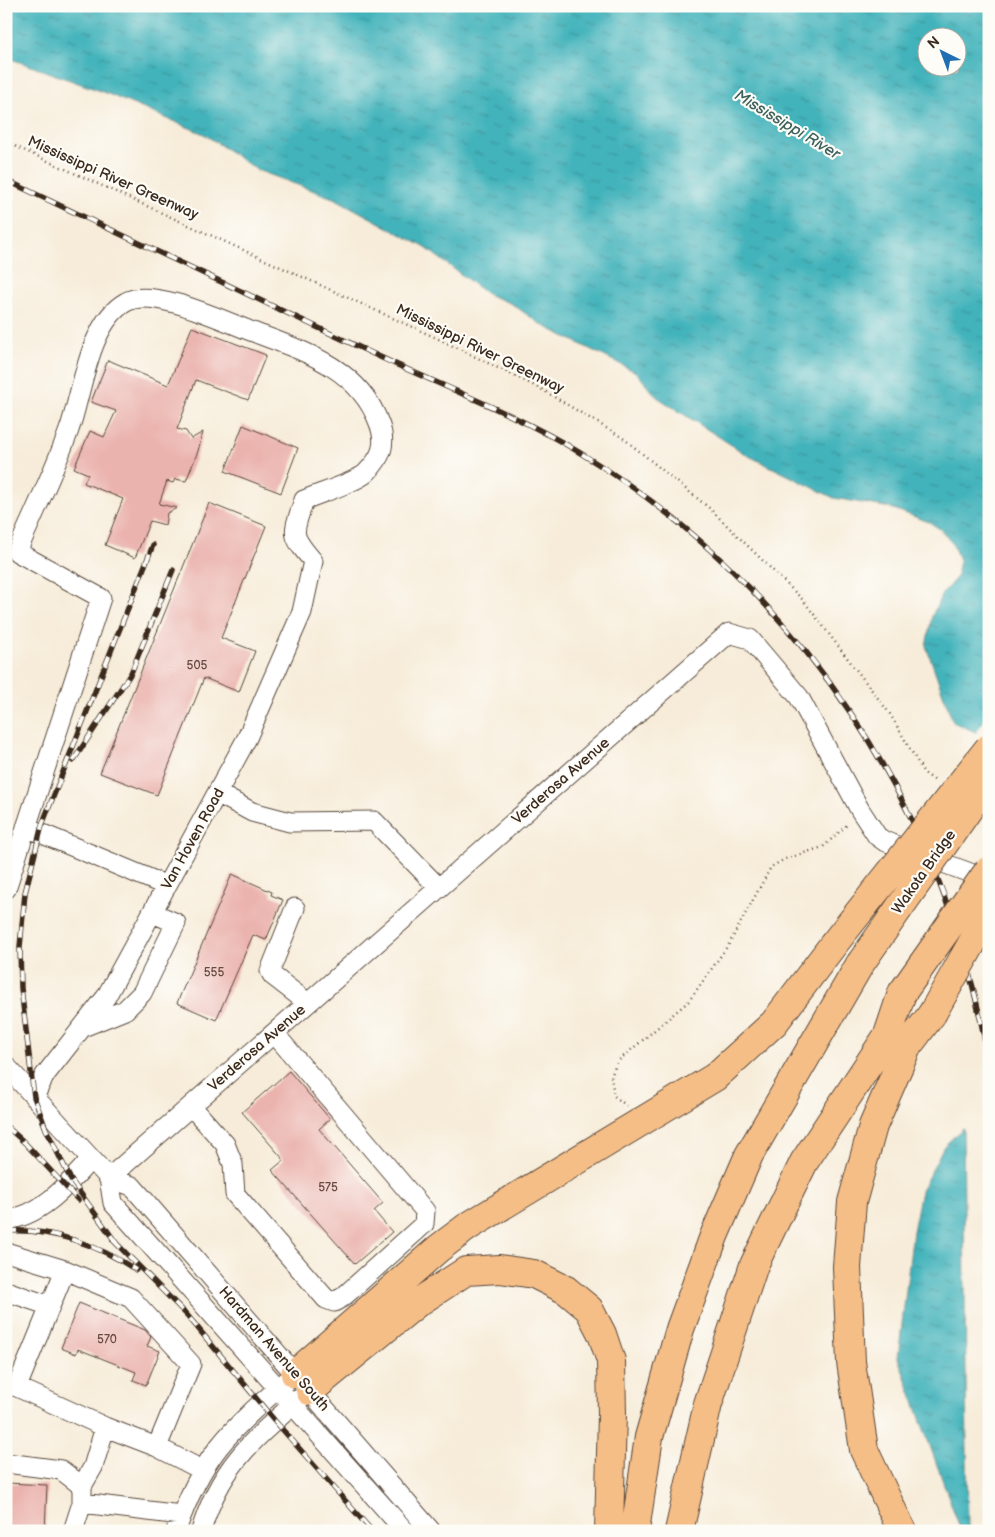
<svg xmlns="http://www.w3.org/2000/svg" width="995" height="1537" font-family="'Balsamiq Sans',sans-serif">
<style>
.water{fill:url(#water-ripples);stroke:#3f6e6c;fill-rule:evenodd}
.pier{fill:#f7ecd9}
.building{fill:#ebb3ae}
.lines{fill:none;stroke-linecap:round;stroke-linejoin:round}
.minor-casing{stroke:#57473a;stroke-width:21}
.highway-casing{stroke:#57473a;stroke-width:30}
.path{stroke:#57473a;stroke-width:2.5;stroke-dasharray:1 4;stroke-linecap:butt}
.minor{stroke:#fff;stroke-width:19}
.highway{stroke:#f6be87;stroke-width:28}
.rail-casing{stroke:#3b2a1e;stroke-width:5.5}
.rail{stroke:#fdfcf7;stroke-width:4;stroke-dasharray:11;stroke-linecap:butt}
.highway-bridge-casing{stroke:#57473a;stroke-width:30;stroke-linecap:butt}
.path-bridge{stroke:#57473a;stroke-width:2.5;stroke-dasharray:1 4;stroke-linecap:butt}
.highway-bridge{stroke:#f6be87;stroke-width:28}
.labels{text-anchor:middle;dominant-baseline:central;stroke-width:4.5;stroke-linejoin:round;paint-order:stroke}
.number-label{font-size:12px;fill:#674c42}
.street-label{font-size:15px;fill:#3b2a1e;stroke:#fdfcf7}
.water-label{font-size:16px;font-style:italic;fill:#3e615d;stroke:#fdfcf7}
</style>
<defs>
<pattern id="water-ripples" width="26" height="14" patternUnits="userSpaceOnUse" patternTransform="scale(1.25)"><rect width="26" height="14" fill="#43b3bb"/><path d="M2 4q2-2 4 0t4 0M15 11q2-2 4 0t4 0" fill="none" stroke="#399297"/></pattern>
</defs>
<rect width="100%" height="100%" fill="#fdfcf7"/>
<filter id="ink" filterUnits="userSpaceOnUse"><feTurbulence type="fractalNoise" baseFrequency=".02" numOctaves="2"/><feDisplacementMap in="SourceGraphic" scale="10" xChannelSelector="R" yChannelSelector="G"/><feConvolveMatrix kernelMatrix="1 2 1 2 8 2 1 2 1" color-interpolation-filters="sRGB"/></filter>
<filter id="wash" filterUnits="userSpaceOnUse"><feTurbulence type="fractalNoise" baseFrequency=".0096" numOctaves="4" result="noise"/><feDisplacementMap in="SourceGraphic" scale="20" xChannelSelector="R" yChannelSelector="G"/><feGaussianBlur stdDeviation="1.12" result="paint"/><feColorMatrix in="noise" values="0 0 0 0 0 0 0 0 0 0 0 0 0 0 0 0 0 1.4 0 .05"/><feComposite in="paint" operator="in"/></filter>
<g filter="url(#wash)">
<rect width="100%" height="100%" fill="#f7ecd9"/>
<!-- water -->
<path class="water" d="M6,6H989V738L953,722L926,646L932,616L942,594L956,578L960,562L952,543L940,529L929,522L891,508L834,498L747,455L657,397L636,372L542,325L512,304L487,294L426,248L336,199L257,170L204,134L106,93L6,57ZM928,38H958V68H928Z
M963,1128L968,1531H961L898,1358L913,1231L921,1191L944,1146Z"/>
<!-- pier -->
<path class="pier" d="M989,715V740L975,734Z"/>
<g id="blocks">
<!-- building -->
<path class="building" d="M192,327L266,355L248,400L196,380L177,429L186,431L191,439L203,432L198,451L186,481L175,479L173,483L167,481L159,504L177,508L167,513L165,525L150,521L135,558L105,545L123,499L84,483L88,474L74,468L90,431L104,437L116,411L91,402L108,360L168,385Z
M243,425L298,448L281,493L225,471Z
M209,503L266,526L221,638L255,651L239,692L204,678L157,795L100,773Z
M232,874L272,892L271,895L283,900L266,940L253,935L216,1020L177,1003Z
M289,1071L330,1119L319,1129L383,1203L374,1211L392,1232L355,1264L272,1170L284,1160L242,1112Z
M79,1303L145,1330L151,1337L147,1346L160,1351L146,1385L133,1380L136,1372L78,1349L76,1354L61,1348Z
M7,1483L47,1485L45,1531H6Z"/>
</g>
</g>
<g filter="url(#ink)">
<use href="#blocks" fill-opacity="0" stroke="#57473a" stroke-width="1"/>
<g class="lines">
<defs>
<path id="minor" d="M217,793L252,812L290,822L374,821L439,888
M26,827L167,886
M6,889L101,598L17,552C34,512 54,472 69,430C82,394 89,322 126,302C151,287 222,320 248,330C300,350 358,366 379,423C387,444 382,457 366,473C356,482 318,494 304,500C293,534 289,533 313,561L302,612L247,738L106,997L45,1075L34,1097
M295,908L270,971L273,976L308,1003
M83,1027L125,1010L142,993L176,923L153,913
M6,1066L109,1178L132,1186L431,1531
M191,1106L225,1144L233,1164L235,1194L326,1299L334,1302L343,1297L424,1224L425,1211L274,1033
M109,1178L729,633L750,639L799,697L860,810L877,836L884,841L989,880
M109,1178L113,1203L405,1531
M6,1220C42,1216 68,1184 91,1159
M6,1252L65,1270L131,1298L191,1364L157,1447L202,1470
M6,1291L50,1306
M6,1385L17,1387L105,1427L93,1467L82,1486
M17,1387L65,1270
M105,1427L157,1447
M6,1463L61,1470L82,1486V1503L73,1531
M82,1503L181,1515
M176,1531C201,1457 229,1430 288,1380
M201,1531C220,1466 253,1440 302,1397"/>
<path id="highway" d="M295,1374L439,1248L467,1227L715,1077L774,1023L833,945
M310,1391L417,1303L466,1271L500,1269L534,1274L566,1290L589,1309L602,1334L611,1361L612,1414L609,1531
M635,1531L649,1437L680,1329L714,1236L749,1155L860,964
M679,1531L708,1404L754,1265L804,1162L888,1035L902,993
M902,1531L864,1450L851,1362L847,1267L852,1202L873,1126L907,1047L932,1014"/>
</defs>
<!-- minor casing -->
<use href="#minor" class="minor-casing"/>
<!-- highway casing -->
<use href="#highway" class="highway-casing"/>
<!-- path -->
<path class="path" d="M6,142L443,341L541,389L623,438L708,507L803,600L890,714L924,773L937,782
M627,1106L614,1096L611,1076L618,1061L689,1001L729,944L771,867L785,859L823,847L849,823"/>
<!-- minor -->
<use href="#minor" class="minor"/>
<!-- highway -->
<use href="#highway" class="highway"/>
<defs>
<path id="rail" d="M6,180C124,236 243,292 361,348C435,384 512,411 582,454C800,587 948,813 989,1064
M73,761L131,673L173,570
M6,1126L24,1142L78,1200
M6,1231C52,1228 98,1245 136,1270
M113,1240L187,1315L275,1421L372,1531
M117,1244L71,1180L46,1129L34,1097L21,988L20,947L25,893L42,825L153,545"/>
</defs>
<!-- rail casing -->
<use href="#rail" class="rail-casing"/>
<!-- rail -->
<use href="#rail" class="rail"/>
<defs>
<path id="highway-bridge" d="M833,945L989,748
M860,964L989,780
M902,993L989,870
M932,1014L989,913"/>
</defs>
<!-- highway-bridge casing -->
<use href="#highway-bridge" class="highway-bridge-casing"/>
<!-- path-bridge -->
<path class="path-bridge" d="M984,729L989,722"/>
<!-- highway-bridge -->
<use href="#highway-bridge" class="highway-bridge"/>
</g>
</g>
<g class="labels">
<!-- number labels -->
<g class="number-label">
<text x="197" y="665">505</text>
<text x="214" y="972">555</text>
<text x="328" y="1187">575</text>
<text x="107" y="1339">570</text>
</g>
<!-- street labels -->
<g class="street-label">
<text transform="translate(113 178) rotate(24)">Mississippi River Greenway</text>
<text transform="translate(480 349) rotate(26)">Mississippi River Greenway</text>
<text transform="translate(561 781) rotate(-41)">Verderosa Avenue</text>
<text transform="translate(193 839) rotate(-61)">Van Hoven Road</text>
<text transform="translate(924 872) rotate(-55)">Wakota Bridge</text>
<text transform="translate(257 1048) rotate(-41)">Verderosa Avenue</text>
<text transform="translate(274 1349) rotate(49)">Hardman Avenue South</text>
</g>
<!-- water labels -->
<g class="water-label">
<text transform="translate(787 125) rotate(31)">Mississippi River</text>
</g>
</g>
<!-- margin -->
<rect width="995" height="1537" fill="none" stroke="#fdfcf7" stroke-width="25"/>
<!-- north arrow -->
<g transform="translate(942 52) rotate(318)"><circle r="24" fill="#fdfcf7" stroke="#afa8a0"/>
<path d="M0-4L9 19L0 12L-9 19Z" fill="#1f6fb2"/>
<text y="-8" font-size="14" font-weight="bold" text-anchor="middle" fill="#3b2a1e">N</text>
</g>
</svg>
